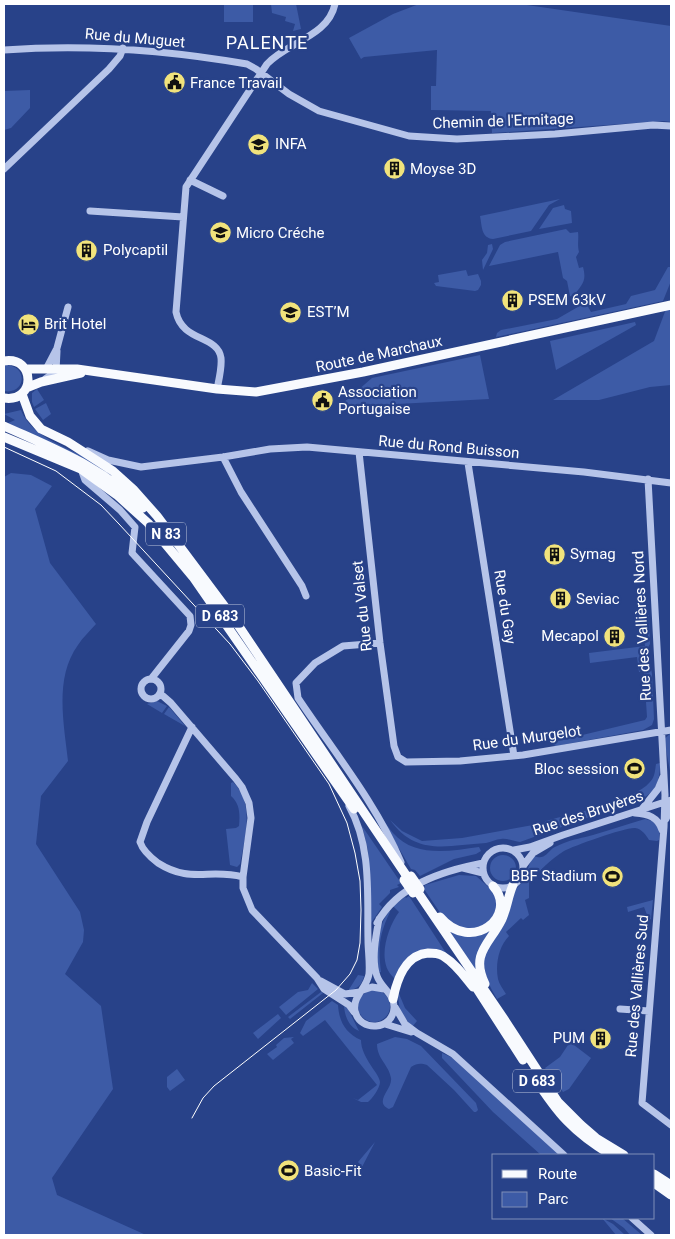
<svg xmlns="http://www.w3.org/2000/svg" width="675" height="1239" font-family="Roboto,sans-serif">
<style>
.green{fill:#3d5ba6}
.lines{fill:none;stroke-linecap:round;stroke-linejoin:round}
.minor{stroke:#b6c4e9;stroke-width:7}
.major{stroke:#f8fafe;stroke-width:9}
.tram{stroke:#fff;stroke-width:1}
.major-bridge{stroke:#f8fafe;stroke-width:9}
.labels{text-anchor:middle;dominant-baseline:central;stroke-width:4.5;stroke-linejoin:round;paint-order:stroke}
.shield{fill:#284289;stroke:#bec6dc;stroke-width:1}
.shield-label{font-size:14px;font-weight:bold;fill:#fff}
.street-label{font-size:15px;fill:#fff;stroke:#284289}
.poi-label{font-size:15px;fill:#fff;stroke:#284289;text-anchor:start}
.quarter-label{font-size:18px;letter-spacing:1px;fill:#fff;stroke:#284289}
</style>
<rect width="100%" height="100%" fill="#284289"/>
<!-- green -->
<path class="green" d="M224,4H253V22H224Z
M271,4H296L301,29L293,31L295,24L285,21L286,17L272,13Z
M419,4H520L671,26V122L664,121L492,133L491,111L431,110V86H436L437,50L364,57L361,59L349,38L393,14Z
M30,90V108L11,128L4,130V91Z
M560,199L549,205L531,231L493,239C481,238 482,226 480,216Z
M564,205L565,209L571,211L572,223L539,229L553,208Z
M566,229L570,233L578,232C579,239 577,244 579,252L576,257L579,268L583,267C587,282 582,284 573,297L570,296L567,281L563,278L558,252L489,266L500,245L505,242Z
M492,244L493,249L483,270L482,260L487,253L488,245Z
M668,267H671V281L663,301L496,337L497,333L501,330L557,319L583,304L587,305L591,312L626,304L631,296L655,290Z
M466,270L468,276L478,274L481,281V285L478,290L475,291L436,286L434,283L439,282L438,275Z
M671,308V385L650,387L599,400H553L654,341L666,309Z
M635,322L636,325L556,370L550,341Z
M480,355L489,399L343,407V403L372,378Z
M7,365C29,367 25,395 4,391V366Z
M37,389L44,400L34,407L32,402V393Z
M46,403L51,414L43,420L35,409Z
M21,410C32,439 71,448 96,463C109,470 121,482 133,491L6,424L15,420L4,414Z
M11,473L31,475L52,486L35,509L50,563L96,624C90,631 83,637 78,645C54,678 64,724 68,761L41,796L36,844L80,912L84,930L83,942L65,974L101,1006L113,1089L52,1178L57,1195L146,1235H4V477Z
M646,615H649L650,644L647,649L652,674L654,719L652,725L643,730L556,746L549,743L645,720L647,717L644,672H639L637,657L590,663L589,653L645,646L644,638L648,637Z
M157,701L167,706L162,713L147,704Z
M169,707L185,726L164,714Z
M670,734H671V776L664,739Z
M660,763C660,777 658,789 645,797L520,842C514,841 507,838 501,839C496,839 491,842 486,843C447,845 417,857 390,820L402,831L422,841L462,838L533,825H541L546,821C573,813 633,802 650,782C655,777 655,770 656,764Z
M233,782C255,803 245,837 240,864L237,867L230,865L226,829L236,828L239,826C240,814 240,804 231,796V783Z
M373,804C380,813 386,825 393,833C415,858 450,851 479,847L481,851L476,854L454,859L420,876L415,870L411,869Z
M645,819L652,821L660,829L659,840L657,841L649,840C646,835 642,829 635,828C626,827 573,846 564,851C551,859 539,871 529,883V898L525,900L529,915L523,920L521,918L506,932L509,936C499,946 495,964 498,979C499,984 503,989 506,994L497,999C489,985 483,974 484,957L515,890C519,886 523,882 526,876C529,868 528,864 534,856C544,860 546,854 553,848C556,846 560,845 564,843C573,839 583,838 593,835C611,830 627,824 645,819Z
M362,826L401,883L397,885L399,887L390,890V893L379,904L382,907L371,923L368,850Z
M490 868a13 13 0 1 1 26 0a13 13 0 1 1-26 0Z
M459,875L476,876L493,891L498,903L494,915L485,925L467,930L445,920L424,889L425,885Z
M409,896L446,953L439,951L404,964L394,978C376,963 387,928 399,912L393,906L405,897L406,898Z
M653,900L651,919L649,920L644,907L628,912L627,907Z
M389,911L390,912C379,935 378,947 381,972H378C376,950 376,930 389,911Z
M448,928C464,941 475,937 491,928L477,973Z
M358,975L364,976C362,985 357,989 348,991Z
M312,983L318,989L286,1015L279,1007L298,992L308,990Z
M397,989L405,1008L417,1021L412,1027L400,1011Z
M358 1006a16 16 0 1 1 32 0a16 16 0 1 1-32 0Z
M321,992L323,993L290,1019L288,1017Z
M332,1001L338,1005C339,1021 345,1033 361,1040C361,1058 380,1074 380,1082C380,1088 372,1099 368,1102H361L353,1098L358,1100L377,1085L325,1020L303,1036L300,1033L306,1021Z
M344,1006L348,1009L359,1031C349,1027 345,1017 344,1006Z
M278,1014L281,1018L258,1039L253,1033Z
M294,1037L291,1039L294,1043L273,1060L267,1054L277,1047L276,1045L284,1038Z
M395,1037L407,1039L421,1046L476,1103L478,1110L476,1112H474L454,1090L427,1065C421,1063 417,1063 411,1067L393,1107L389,1109C373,1102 393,1089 391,1078C389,1065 377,1059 377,1044Z
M570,1042L591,1058L569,1089L563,1092L545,1068L560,1057Z
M442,1053L455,1059L560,1155H541L493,1112L442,1058Z
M177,1069L185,1080L170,1091L167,1087V1077Z
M375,1142L362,1167L358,1162Z
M602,1218L613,1224L625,1235H616Z
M610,1218H622L642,1235H630L624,1228Z"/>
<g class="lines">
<!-- minor -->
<path class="minor" d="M4,50C85,44 167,50 247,64L256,69L289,94L319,111L409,136L457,139L555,134L653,125L671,126
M4,169L109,69L120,56L123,48
M190,180L223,196
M90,211L183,217
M46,369L57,348L68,307
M45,379L56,371L57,351
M217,389C219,379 222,368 221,358C218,335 182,342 176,312L186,187L267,64C287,42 328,37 335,4
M88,451L108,460L141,467L223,457L270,449L307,447L584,472L671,483
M359,452L380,643L394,746L398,757L406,762L460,761L523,755L671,730
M223,457L241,492L302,586L306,596
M468,463L514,756
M81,469L85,480L120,510L135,527L132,553L190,616L191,625L189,631L151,679
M648,479L665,795L664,827L642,1103L671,1125
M380,643L343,646L315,663L296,683L298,698C334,752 376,803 401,862
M141 689a10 10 0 1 1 20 0a10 10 0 1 1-20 0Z
M159,695L163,696L171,703L236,779L242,787L249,803L251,818L243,877V888L252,910L317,978L324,989L349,1005L354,1012
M192,727L147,822L140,842C143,851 150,857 158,863C191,884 209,868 243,877
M349,806C372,847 367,895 368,940C368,951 370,962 369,974C367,988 352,997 355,1011C360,1033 393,1030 394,1008C395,994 381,988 377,976C371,960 376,935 379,919
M642,809L658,789L663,777
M635,813C648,814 658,817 662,830
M666,819L671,807
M483 868a20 20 0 1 1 40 0a20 20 0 1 1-40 0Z
M514,850L530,847L563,835L671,800
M523,866L533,853L550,843
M463,868L483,873
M377,923C398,885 442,871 483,863
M321,981L345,994L360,992
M363,990L372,987L384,989
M395,1007L405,1024L417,1033L453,1054L564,1155
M620,1009L649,1011
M385,1024L411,1032
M632,1218L651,1235"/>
<!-- major -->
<path class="major" d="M4,361C36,356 36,403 4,398
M25,369H77L217,389L256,392L363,372L671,305
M26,388L41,382L81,373
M22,394L30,416L41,429L68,442L113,471L133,489L157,516L234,619L408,878
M4,426C52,448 105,468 143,508
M4,437L81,469L117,495L148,523L193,577L354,809
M417,891L504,1019L558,1102L581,1125L596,1138L624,1155
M440,917C472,955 519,915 493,886
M472,981L523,1060
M485,984C470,953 490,944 502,919C507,908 508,896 513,885
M393,999C397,979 405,955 428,953C434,953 438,953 443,956C456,964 464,976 473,987
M534,1077C558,1114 573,1132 611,1155
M654,1174L671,1185
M654,1183L671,1195"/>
<!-- tram -->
<path class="tram" d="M4,447L56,471L101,505L119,524L230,644L258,681L329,784L347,823L355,853L360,881L361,910L360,943L357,960L350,974L336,990L214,1086L203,1098L192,1118"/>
<!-- major-bridge -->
<path class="major-bridge" d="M411,876L420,889
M404,880L413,893"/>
</g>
<!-- icons -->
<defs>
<symbol id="civic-disc" viewBox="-11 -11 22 22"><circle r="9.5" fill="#f1e37c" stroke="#284289"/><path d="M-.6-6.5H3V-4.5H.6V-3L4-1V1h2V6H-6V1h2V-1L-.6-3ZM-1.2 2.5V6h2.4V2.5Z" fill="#111"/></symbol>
<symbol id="university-disc" viewBox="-11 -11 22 22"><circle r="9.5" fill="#f1e37c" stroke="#284289"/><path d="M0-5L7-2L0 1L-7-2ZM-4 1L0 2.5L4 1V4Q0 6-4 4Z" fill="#111"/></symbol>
<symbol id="building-disc" viewBox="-11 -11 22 22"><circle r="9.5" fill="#f1e37c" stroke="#284289"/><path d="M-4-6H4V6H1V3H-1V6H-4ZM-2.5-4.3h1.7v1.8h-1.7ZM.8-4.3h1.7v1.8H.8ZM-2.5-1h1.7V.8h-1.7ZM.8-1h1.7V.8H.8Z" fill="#111"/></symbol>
<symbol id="school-disc" viewBox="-11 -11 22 22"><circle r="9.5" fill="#f1e37c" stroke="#284289"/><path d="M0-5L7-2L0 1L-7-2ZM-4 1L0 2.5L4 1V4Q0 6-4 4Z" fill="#111"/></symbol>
<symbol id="hotel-disc" viewBox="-11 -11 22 22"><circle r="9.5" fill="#f1e37c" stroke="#284289"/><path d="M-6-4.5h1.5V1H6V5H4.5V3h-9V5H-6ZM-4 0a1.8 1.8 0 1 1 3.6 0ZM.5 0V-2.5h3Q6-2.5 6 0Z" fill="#111"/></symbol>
<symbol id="stadium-disc" viewBox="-11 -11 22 22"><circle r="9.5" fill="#f1e37c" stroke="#284289"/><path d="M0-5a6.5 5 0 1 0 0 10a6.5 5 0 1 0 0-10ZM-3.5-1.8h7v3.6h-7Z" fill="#111"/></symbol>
</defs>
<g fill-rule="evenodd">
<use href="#civic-disc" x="162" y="70" width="25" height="25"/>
<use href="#university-disc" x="246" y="132" width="25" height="25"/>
<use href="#building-disc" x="382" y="156" width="25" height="25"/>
<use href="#school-disc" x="208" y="220" width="25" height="25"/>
<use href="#building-disc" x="74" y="238" width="25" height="25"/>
<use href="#building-disc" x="500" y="288" width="25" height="25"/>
<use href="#university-disc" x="278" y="300" width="25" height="25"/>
<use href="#hotel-disc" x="16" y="312" width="25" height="25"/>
<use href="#civic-disc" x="310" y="388" width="25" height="25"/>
<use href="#building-disc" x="542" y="542" width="25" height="25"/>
<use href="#building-disc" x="548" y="586" width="25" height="25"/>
<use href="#building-disc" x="602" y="624" width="25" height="25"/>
<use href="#stadium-disc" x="622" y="756" width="25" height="25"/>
<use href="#stadium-disc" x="600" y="864" width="25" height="25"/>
<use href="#building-disc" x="588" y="1026" width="25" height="25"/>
<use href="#stadium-disc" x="276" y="1158" width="25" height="25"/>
</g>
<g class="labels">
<!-- shield labels -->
<g class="shield">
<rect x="146" y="522.5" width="40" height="23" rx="4"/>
<rect x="196" y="604.5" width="48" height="23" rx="4"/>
<rect x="513" y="1069.5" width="48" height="23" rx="4"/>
</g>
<g class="shield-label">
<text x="166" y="534">N 83</text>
<text x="220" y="616">D 683</text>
<text x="537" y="1081">D 683</text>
</g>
<!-- street labels -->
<g class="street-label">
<text transform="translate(135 38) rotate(5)">Rue du Muguet</text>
<text transform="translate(503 121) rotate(-2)">Chemin de l'Ermitage</text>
<text transform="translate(379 354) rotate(-12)">Route de Marchaux</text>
<text transform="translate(449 447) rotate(5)">Rue du Rond Buisson</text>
<text transform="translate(362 606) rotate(-96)">Rue du Valset</text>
<text transform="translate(505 607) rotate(81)">Rue du Gay</text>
<text transform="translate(642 626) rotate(-93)">Rue des Vallières Nord</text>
<text transform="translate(527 738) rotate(-8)">Rue du Murgelot</text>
<text transform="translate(588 813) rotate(-18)">Rue des Bruyères</text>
<text transform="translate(637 986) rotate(-85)">Rue des Vallières Sud</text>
</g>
<!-- poi labels -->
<g class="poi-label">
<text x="190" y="83">France Travail</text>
<text x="275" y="144">INFA</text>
<text x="410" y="169">Moyse 3D</text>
<text x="236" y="233">Micro Créche</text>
<text x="103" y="250">Polycaptil</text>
<text x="528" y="300">PSEM 63kV</text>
<text x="307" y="312">EST’M</text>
<text x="44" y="324">Brit Hotel</text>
<text x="338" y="392">Association<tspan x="338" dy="17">Portugaise</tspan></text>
<text x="570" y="554">Symag</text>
<text x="576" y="599">Seviac</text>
<text x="599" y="636" text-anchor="end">Mecapol</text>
<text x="619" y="769" text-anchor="end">Bloc session</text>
<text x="597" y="876" text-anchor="end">BBF Stadium</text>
<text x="585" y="1038" text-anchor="end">PUM</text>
<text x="304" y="1171">Basic-Fit</text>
</g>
<!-- quarter labels -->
<g class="quarter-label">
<text x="267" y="42">PALENTE</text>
</g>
</g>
<!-- border -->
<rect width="675" height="1239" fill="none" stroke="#ffffff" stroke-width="10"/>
<!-- legend -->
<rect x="492" y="1154" width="162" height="65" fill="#284289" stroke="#7e8eb8"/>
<rect x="502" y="1170" width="25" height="8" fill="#f8fafe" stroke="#7e8eb8"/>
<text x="538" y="1179" font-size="15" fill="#ffffff">Route</text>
<rect x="502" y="1192" width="25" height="15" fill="#3d5ba6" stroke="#7e8eb8"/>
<text x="538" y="1204" font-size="15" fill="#ffffff">Parc</text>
</svg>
